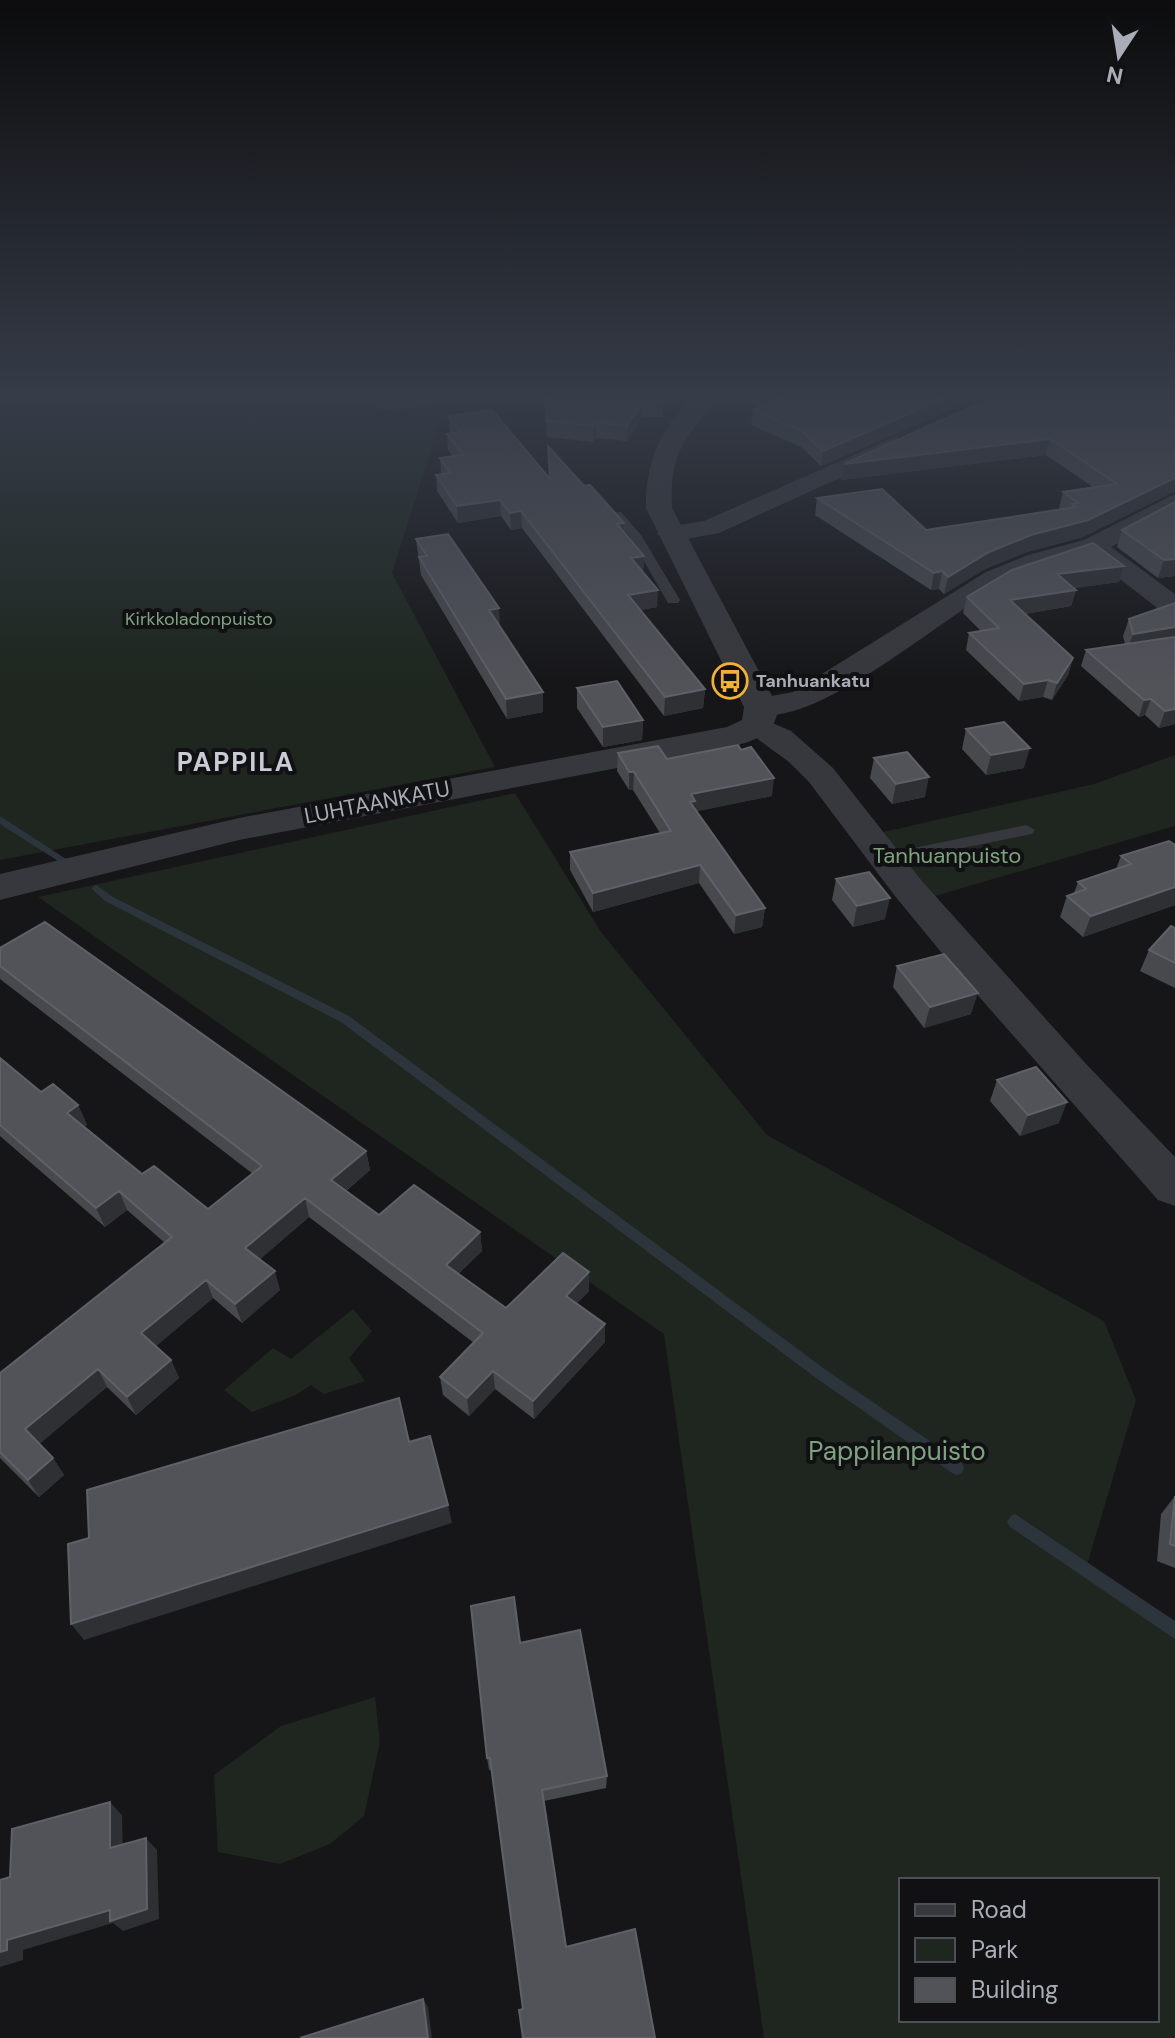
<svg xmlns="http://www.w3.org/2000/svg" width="1175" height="2038" font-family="'DM Sans',sans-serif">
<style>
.green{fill:#1e261f;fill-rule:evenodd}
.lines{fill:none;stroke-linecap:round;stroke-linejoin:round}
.stream{fill:#2c353c;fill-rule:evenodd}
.service{fill:#37383d;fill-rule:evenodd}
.minor{fill:#37383d;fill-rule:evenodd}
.tertiary{fill:#37383d;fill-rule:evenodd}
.wall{fill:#47494d}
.shaded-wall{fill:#2f3033}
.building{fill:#525359;stroke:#5f6168;stroke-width:2}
.labels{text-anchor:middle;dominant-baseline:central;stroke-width:8;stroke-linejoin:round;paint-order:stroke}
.far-park-label{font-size:18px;fill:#7fa381;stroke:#111113}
.far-poi-label{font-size:18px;font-weight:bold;fill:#a8adb8;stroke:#111113;text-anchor:start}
.street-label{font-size:22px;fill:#a8adb8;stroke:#111113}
.park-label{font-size:22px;fill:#7fa381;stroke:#111113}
.far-district-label{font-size:26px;font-weight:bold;letter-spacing:2px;fill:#c9ccd4;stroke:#111113}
.near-park-label{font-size:26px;fill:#7fa381;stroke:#111113}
</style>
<rect width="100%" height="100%" fill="#161618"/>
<!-- green -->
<path class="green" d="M0,397H378L382,409L445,405L392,573L495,767L0,860Z
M1175,755V826L935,896L875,834L1094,784Z
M515,793L601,932L767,1135L1104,1321L1136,1400L1087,1565L1175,1624V2038H764L664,1334L38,897ZM901,1880H1157V2020H901Z
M353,1309L372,1331L349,1358L365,1381L324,1394L311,1385L296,1395L252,1412L224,1390L273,1348L291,1359Z
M375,1697L380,1742L364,1816L330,1844L280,1864L218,1852L214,1775L281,1726Z"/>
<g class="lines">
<!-- stream -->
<path class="stream" d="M0,817L3,818L66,859L64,861H58L0,824Z
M96,885L113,897L349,1016L826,1370L962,1463L964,1468L962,1473L957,1475L952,1473L816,1378L341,1022L105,901L91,888Z
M1015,1514L1175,1621V1639L1010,1527L1007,1522L1010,1517Z"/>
<!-- service -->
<path class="service" d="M613,512H621L641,535L680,600L678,603H668L630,537L611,515Z
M1026,825L1035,830L1032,834L884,864L875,859L884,854Z"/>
<!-- minor -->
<path class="minor" d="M380,397H484L474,403L384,410L373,403Z
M895,437L903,439L907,444L903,449L719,533L670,542L657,534L661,528L704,521Z
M1175,494V512L1111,547L1175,594V617L1165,614L1089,555C1061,563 1033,571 1007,583C943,614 819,731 750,714L745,707L750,700L793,692L986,572L1028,555L1084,540Z
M756,716L791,731L833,768L921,880L1088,1066L1175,1157V1206L1158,1200L959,974L895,896L809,782L789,762L740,726L745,719Z"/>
<!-- tertiary -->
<path class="tertiary" d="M693,397H718C686,440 669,450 672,508L778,707C777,733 755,741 733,746L239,840L0,900V874L239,818L727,727L742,720L744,707L646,508C645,464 661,427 693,397Z"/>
</g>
<!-- wall -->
<path class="wall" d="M545,397L663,402V417H642L627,441L596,438L593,442L547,437Z
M750,397H980L821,466L801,447L751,425L753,410L761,407L750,402Z
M1175,397V491L1083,537L1027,552L985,569L944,594L939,589L931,590L815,515L817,498L926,530L1061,510L1059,508L1063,492L1093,487L1046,455L841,480L844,464Z
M448,416L550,478L548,446L623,532L644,556L643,573L657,607L640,610L705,689L703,708L664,716L522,528L511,530L501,516L458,523L437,491L436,475L441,474L440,458L453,457L448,450L447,434L451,433L450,431Z
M1175,502V576L1158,578L1117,547L1122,530Z
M416,539L500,626L543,712L507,719L421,575Z
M1124,566L1119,582L1074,588L1076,590L1071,606L1025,614L1073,658L1068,675L1052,700L1043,697L1019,701L966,650L969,633L981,631L963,613L967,597Z
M1129,619L1175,724L1159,728L1145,715L1139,717L1081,666L1086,650L1125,644L1123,636Z
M577,688L643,720L642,740L603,747L577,708Z
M966,729L1024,768L986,775L962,749Z
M618,753L667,759L772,796L696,811L765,908L762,927L734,934L699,883L593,912L570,870V852L660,833L633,790H629L617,771Z
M874,758L925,797L892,804L870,778Z
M1175,845V905L1083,937L1060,917L1067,896L1074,893L1078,882L1116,869L1121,856Z
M836,879L885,919L853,927L832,900Z
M1175,928V988L1140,971L1149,950Z
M0,948L366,1151L370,1170L346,1191L379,1215L480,1232L482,1251L458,1274L506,1308L589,1291L577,1303L605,1324V1342L534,1419L495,1389L469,1416L443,1395L440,1377L474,1343L309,1217L260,1259L280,1290L242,1323L213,1298L156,1346L171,1360L179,1378L136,1415L107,1387L39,1444L53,1458L64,1475L39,1497L0,1458V1373L165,1243L127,1210L105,1227L0,1136V1058L41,1092L78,1105L87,1125L84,1126L142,1174L208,1209L253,1174L0,979Z
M897,966L971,1014L924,1028L893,987Z
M997,1080L1059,1123L1020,1136L990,1101Z
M1175,1496V1568L1157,1561L1161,1514Z
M520,1643L607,1776L606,1788L544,1801L492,1770H489L487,1758Z"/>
<!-- shaded-wall -->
<path class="shaded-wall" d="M948,397H980L821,466L823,451Z
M643,402L642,417L627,441V426Z
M596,422V438L593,442V426Z
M1050,439L1046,455L841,480L844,464Z
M1175,478V491L1083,537L1027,552L985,569L944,594L948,577L989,552Z
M500,500L501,516L458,523L457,506Z
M521,511L522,528L511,530L510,513Z
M624,523L623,540L617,524Z
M644,556L643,573L631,558Z
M1175,559V576L1158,578L1164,560Z
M1124,566L1119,582L1053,591L1057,574Z
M942,571L939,589L931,590L934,573Z
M658,590L657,607L627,613L628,595Z
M1076,590L1071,606L1006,617L1010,600Z
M499,608L500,627L489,610Z
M1175,627V644L1127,652L1133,634Z
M1073,658L1068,675L1052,700L1057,683Z
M1048,680L1043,697L1019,701L1024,684Z
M705,689L703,708L664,716L665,697Z
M543,692V712L507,719L506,699Z
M1151,699L1145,715L1139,717L1144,700Z
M1175,709V724L1159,728L1165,711Z
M643,720L642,740L603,747V727Z
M1030,748L1024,768L986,775L991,755Z
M629,772H634L633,790H629Z
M929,777L925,797L892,804L896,784Z
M774,778L772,796L694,812L688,820L691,794Z
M700,865L699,883L593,912V893Z
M1175,887V905L1083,937L1091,916Z
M890,898L885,919L853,927L857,906Z
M765,908L762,927L734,934L736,915Z
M978,993L971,1014L924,1028L930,1007Z
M1067,1102L1059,1123L1020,1136L1028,1115Z
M78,1105L87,1125L76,1132L67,1113Z
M366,1151L370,1170L336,1199L331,1180Z
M119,1191L127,1210L105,1227L96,1208Z
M305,1198L309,1217L251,1267L245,1248Z
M480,1232L482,1251L448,1283L446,1265Z
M275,1271L280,1290L242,1323L235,1304Z
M589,1272V1291L566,1314V1296Z
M206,1280L213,1298L150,1351L141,1333Z
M605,1324V1342L534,1419L533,1401Z
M171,1360L179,1378L136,1415L127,1397Z
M98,1369L107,1387L36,1447L25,1429Z
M493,1371L495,1389L469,1416L467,1398Z
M53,1458L64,1475L39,1497L28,1480Z
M448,1505L452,1523L84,1640L71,1624Z
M110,1802L122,1815L123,1860L110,1848Z
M146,1838L157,1850L159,1919L123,1931L113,1923L23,1950V1960L0,1967V1952L7,1940Z
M423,1999L428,2007L432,2038H428Z"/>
<!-- building -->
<path class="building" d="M545,397H662L663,402H643L627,426L596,422L593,426L547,421Z
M774,397H948L823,451L802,431L753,410L782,401Z
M993,397H1175V478L1088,520L1031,535L989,552L948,577L942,571L934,573L817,498L882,489L926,530L1076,507L1072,504L1078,503L1063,492L1117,484L1050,439L844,464Z
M492,410L550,479L548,446L584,486L590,485L624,523L617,524L644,556L631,558L658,590L628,595L705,689L665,697L521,511L510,513L500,500L457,506L436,475L450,473L440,458L463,455L447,434L461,432L448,416Z
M1175,502V559L1164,560L1122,530Z
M448,534L499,608L489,610L543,692L506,699L419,557L427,556L416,539Z
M1093,543L1124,566L1057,574L1076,590L1010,600L1073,658L1057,683L1048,680L1024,684L969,633L999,628L967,597L1012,570Z
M1175,603V627L1133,634L1129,619Z
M1174,637L1175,638V709L1165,711L1151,699L1144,700L1086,650Z
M617,681L643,720L603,727L577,688Z
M1004,722L1030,748L991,755L966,729Z
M738,745L741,750L751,747L774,778L691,794L695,801L690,802L765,908L736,915L700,865L593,893L570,852L671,831L634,772H629L618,753L658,746L667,759Z
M907,752L929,777L896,784L874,758Z
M1169,841L1175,845V887L1091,916L1067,896L1086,889L1078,882L1131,864L1121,856Z
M869,872L890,898L857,906L836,879Z
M45,922L366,1151L331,1180L379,1215L414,1185L480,1232L446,1265L506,1308L563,1253L589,1272L566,1296L605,1324L533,1401L493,1371L467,1398L440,1377L483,1333L305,1198L245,1248L275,1271L235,1304L206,1280L141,1333L171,1360L127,1397L98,1369L25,1429L53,1458L28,1480L0,1452V1373L172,1237L119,1191L96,1208L0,1125V1058L41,1092L53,1084L78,1105L67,1113L142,1174L154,1166L208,1209L262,1166L0,966V948Z
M1171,926L1175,928V963L1149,950Z
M944,954L978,993L930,1007L897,966Z
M1036,1067L1067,1102L1028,1115L997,1080Z
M399,1398L409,1442L430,1436L448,1505L71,1624L68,1544L89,1538L87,1490Z
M1175,1496V1546L1170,1544Z
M514,1597L520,1643L580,1630L607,1776L542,1790L566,1947L635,1929L655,2038H523L519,2010L523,2009L490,1758H487L471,1606Z
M110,1802V1848L146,1838L147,1909L110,1921V1910L7,1940V1950L0,1952V1880L10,1877L12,1829Z
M423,1999L428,2038H300Z"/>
<!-- sky -->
<linearGradient id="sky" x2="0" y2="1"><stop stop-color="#0c0c0d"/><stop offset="0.58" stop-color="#363c48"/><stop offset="1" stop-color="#363c48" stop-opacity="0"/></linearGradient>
<rect width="1175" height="683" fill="url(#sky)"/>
<!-- icons -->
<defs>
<symbol id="bus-ring" viewBox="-11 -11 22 22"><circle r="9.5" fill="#111113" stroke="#f2b134" stroke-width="1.5"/><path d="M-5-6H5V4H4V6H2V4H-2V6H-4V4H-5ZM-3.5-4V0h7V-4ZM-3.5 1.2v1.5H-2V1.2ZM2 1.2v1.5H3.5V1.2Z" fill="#f2b134"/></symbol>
</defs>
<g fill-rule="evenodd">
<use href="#bus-ring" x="710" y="661" width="40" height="40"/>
</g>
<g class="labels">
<!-- far-park labels -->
<g class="far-park-label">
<text x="199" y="619">Kirkkoladonpuisto</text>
</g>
<!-- far-poi labels -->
<g class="far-poi-label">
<text x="756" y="681">Tanhuankatu</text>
</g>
<!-- street labels -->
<g class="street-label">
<text transform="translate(377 802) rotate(-11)">LUHTAANKATU</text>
</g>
<!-- park labels -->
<g class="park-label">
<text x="947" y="855">Tanhuanpuisto</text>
</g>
<!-- far-district labels -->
<g class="far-district-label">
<text x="236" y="762">PAPPILA</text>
</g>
<!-- near-park labels -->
<g class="near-park-label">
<text x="897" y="1451">Pappilanpuisto</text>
</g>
</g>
<!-- legend -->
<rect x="899" y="1878" width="260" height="144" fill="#111113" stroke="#4d4f55" stroke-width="2"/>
<rect x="915" y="1904" width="40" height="12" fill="#37383d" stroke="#4d4f55" stroke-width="2"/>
<text x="971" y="1918" font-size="24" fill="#a8adb8">Road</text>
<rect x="915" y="1938" width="40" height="24" fill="#1e261f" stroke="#4d4f55" stroke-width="2"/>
<text x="971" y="1958" font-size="24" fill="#a8adb8">Park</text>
<rect x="915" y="1978" width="40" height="24" fill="#525359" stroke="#4d4f55" stroke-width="2"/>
<text x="971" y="1998" font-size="24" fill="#a8adb8">Building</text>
<!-- north arrow -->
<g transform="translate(1119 56) rotate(192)" stroke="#111113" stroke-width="6" paint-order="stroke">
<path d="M0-6L14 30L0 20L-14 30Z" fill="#a8adb8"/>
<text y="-12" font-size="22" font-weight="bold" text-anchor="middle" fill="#a8adb8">N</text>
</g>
</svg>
